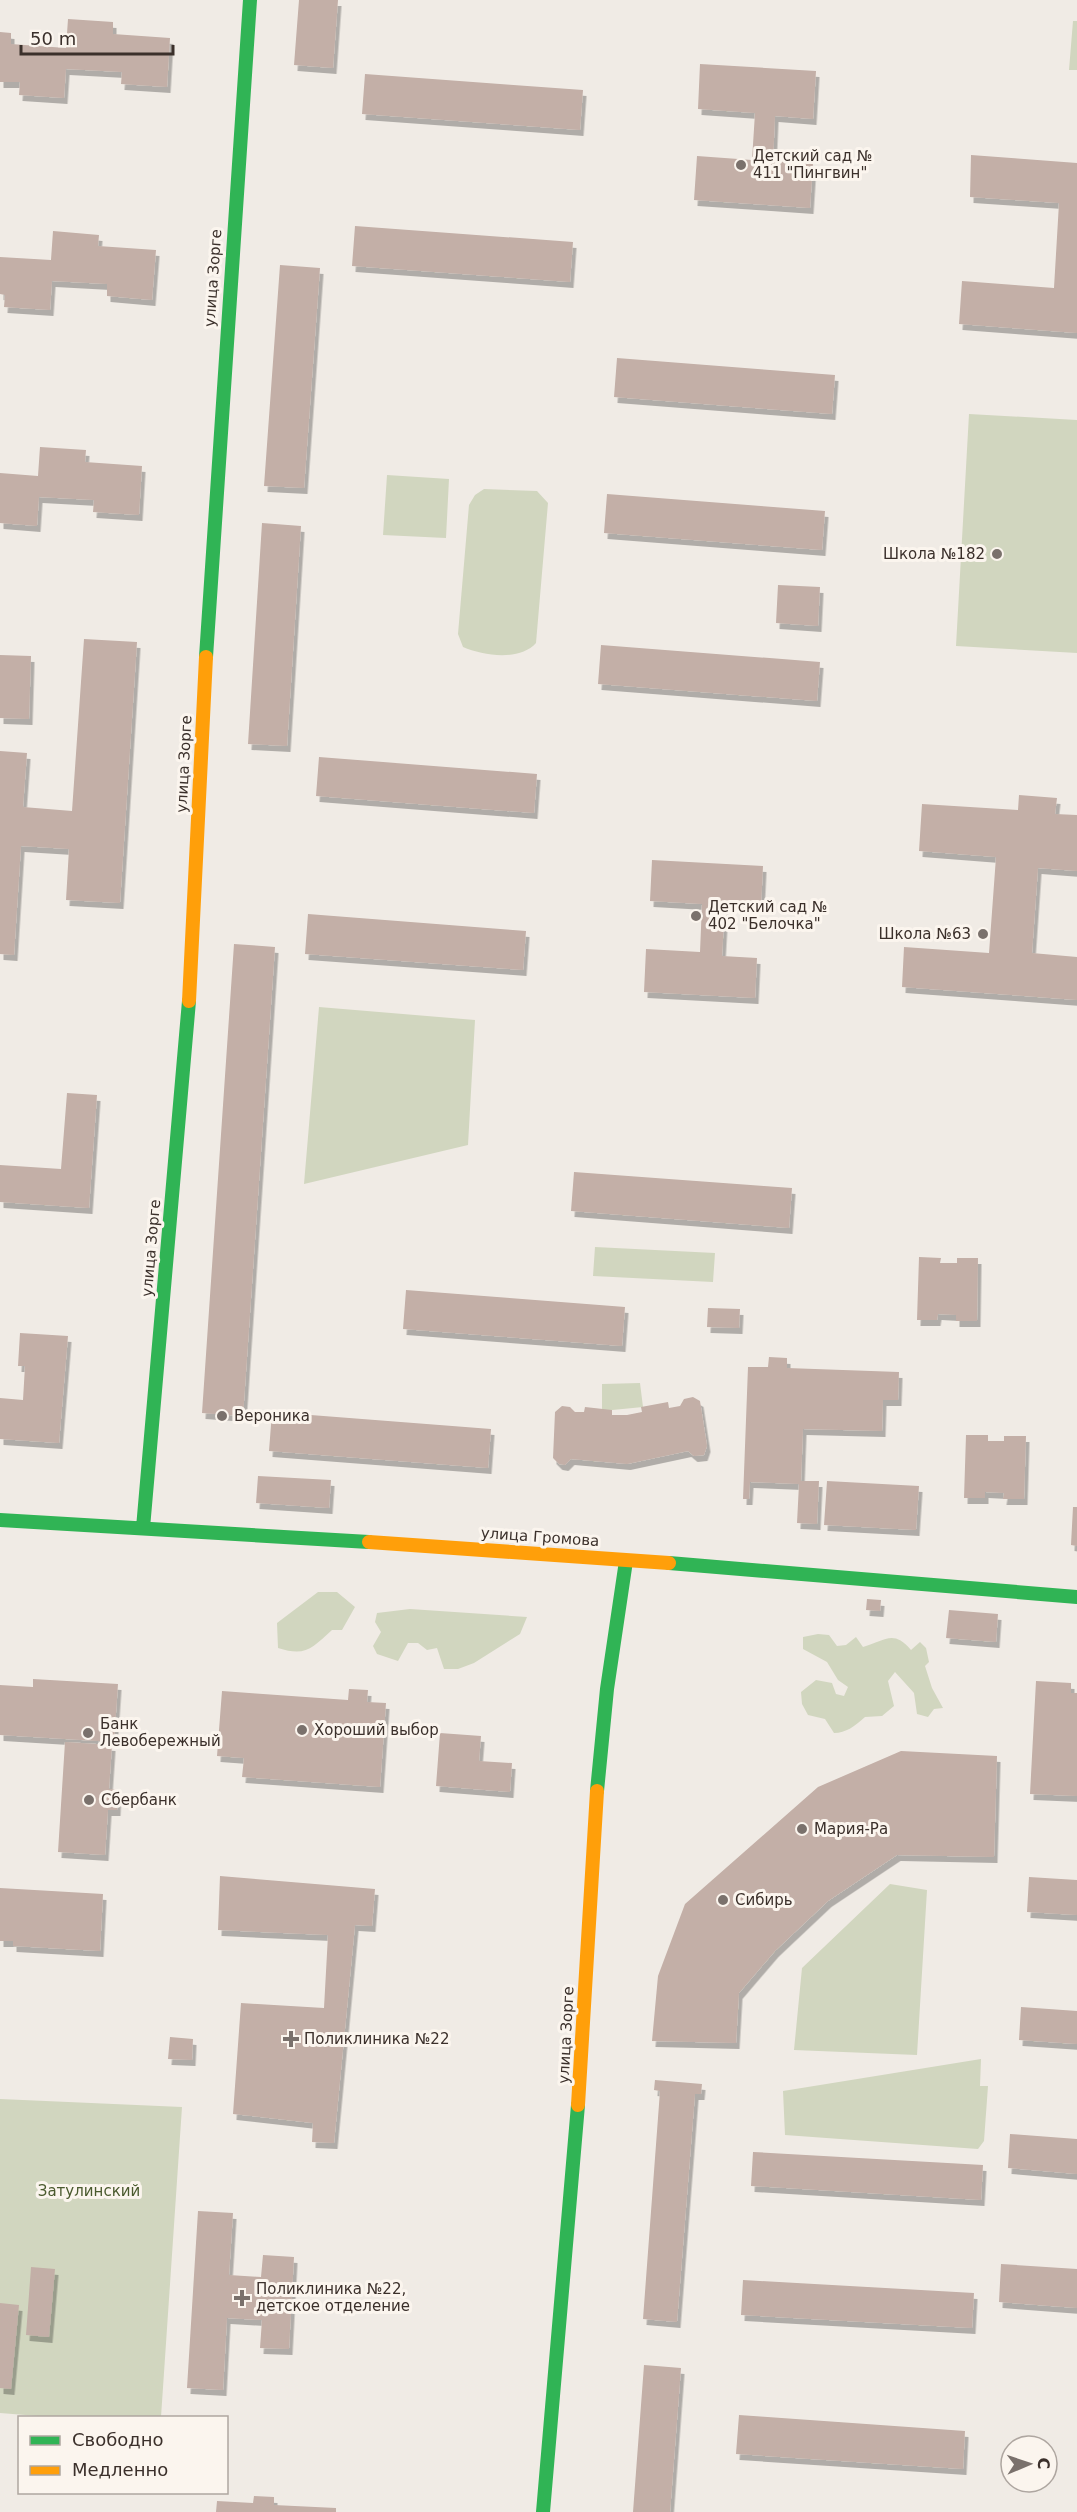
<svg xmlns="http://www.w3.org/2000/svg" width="1077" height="2512" font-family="'DejaVu Sans',sans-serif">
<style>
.green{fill:#d1d6bf}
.building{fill:#c3afa7;filter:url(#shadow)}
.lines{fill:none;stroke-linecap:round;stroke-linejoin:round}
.fast{stroke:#30b455;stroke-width:14}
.slow{stroke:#ff9f0a;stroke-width:14}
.poi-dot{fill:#7a716c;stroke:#fbf5ee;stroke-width:2}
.labels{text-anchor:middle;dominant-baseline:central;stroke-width:6;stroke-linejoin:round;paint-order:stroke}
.poi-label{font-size:15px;fill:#3b302b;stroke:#fbf5ee;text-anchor:start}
.street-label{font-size:15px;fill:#3b302b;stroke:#fbf5ee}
.park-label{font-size:15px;fill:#4a5a2e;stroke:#fbf5ee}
</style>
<defs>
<filter id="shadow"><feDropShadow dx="3.5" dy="6" stdDeviation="0" flood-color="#0004"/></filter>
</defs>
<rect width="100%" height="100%" fill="#f0ebe5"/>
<!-- green -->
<path class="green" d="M1073,21H1077V70H1069Z
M969,414L1077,420V653L956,646Z
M387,475L449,479L446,538L383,535Z
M484,489L537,491L548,503L536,643C520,661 484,656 463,647L458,634L469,505L475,495Z
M319,1007L475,1020L468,1145L304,1184Z
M595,1247L715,1253L713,1282L593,1276Z
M640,1383L643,1407L602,1411V1384Z
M318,1592H337L355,1607L342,1630H332C312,1648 306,1657 278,1648L277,1623Z
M410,1609L527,1617L520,1634L474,1663L458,1669H444L437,1648L427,1650L418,1643H408L398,1661L377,1654L373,1646L381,1632L375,1622L377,1613Z
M818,1634L829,1635L837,1646L846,1645L856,1637L863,1647C885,1641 893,1629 911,1650L920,1642L926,1648L929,1662L925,1666L932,1688L943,1708L934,1709L928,1717L917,1714L914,1693L895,1672L888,1681L894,1706L882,1716L865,1717C855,1726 846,1733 834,1733L825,1719L808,1715L802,1704L801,1692L816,1680L832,1683L836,1694L844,1696L848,1687L838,1680L827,1662L803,1649V1637Z
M890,1884L927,1890L917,2055L794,2050L802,1968Z
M981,2059L980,2086H988L984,2141L978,2149L785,2135L783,2091Z
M0,2099L182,2107L161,2417L63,2418L0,2413Z"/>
<!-- building -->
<path class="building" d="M299,0H338L333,68L294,65Z
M68,19L113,22V34L170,38L167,87L121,84L122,72L66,69L64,98L19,95L20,82H0V32L11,33V44L66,48Z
M700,64L816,71L813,119L775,116L773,161L813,163L810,208L694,200L697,156L752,160L755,113L698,109Z
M365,74L583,90L580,130L362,114Z
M971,155L1077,163V333L959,324L962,281L1054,288L1059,203L970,197Z
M355,226L573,242L570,282L352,266Z
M53,231L99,235L98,246L156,250L152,300L107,296V284L52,281L50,310L4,307L5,295L0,294V257L51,260Z
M280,265L320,268L304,488L264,486Z
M617,358L835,375L832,414L614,397Z
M40,447L86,450L85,462L142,466L139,515L93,512L94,500L39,497L37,526L0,523V473L38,476Z
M607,494L825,511L822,550L604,533Z
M262,523L301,526L287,746L248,744Z
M778,585L820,587L818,626L776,623Z
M84,639L137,642L120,903L66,900L69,849L21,846L14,955L0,954V751L27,753L23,807L72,811Z
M601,645L820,662L817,701L598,684Z
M0,655L31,656L29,719L0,718Z
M319,757L537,774L534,813L316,796Z
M1019,795L1057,798L1055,814L1077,815V871L1038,868L1032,953L1077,957V1000L902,987L904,947L989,953L996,857L919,851L922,804L1018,810Z
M652,860L763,866L761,906L725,904L722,956L757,958L755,998L644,992L646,949L700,952L702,904L650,901Z
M308,914L526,931L523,970L305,954Z
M234,944L275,947L243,1416L202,1413Z
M67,1093L97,1095L89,1208L0,1202V1165L61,1169Z
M574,1172L792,1188L789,1228L571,1211Z
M919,1257L941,1258L940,1263H957V1258H978L977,1321H956V1315L938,1314L937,1320H917Z
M406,1290L625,1307L622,1346L403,1329Z
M708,1308L740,1309L739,1328L707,1327Z
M20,1333L68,1336L59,1443L0,1439V1398L23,1400L25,1366H18Z
M769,1357L787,1358V1368L899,1372L898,1400H883L882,1431L803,1429L801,1481H819L817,1524L797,1523L799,1484L750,1482L749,1499H743L748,1367H768Z
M693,1397L700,1401L707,1446L704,1455L694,1456L688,1451L627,1464L571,1459L565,1465L559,1464L553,1458L555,1412L562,1406L570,1407L575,1412H584L585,1407L612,1410V1415H627L642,1412L641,1407L668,1402L669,1408L680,1406L684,1399Z
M272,1412L491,1429L488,1468L269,1451Z
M966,1435H988V1441H1004V1436H1026L1024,1499H1003L1004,1493L985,1492V1498H964Z
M258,1476L331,1480L329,1508L256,1503Z
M827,1481L919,1486L916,1530L824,1525Z
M1073,1507H1077V1546L1071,1545Z
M867,1599L881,1600L880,1611L866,1610Z
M949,1610L998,1614L996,1642L946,1638Z
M33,1679L118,1684L114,1742L0,1735V1685L33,1687Z
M1036,1681L1071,1683V1693H1077V1796L1030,1794Z
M349,1689L368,1690L367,1702L386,1703L380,1787L242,1777L244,1758L217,1756L222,1691L348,1700Z
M440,1733L481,1736L479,1761L512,1763L510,1792L436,1786Z
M65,1742L112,1745L109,1789L118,1790L117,1810H108L105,1855L58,1852Z
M901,1751L997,1756L994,1857L897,1855L828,1901L775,1951L739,1993L736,2043L652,2041L658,1976L685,1904L818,1787Z
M220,1876L375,1889L372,1926L355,1925L334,2143L312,2142L313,2123L233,2114L241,2003L324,2008L328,1935L218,1930Z
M1029,1877L1077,1880V1915L1027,1912Z
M0,1888L103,1894L100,1951L13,1946V1941H0Z
M1021,2007L1077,2011V2044L1019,2040Z
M170,2037L193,2039L192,2060L168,2059Z
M655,2080L702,2084L701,2094H695L677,2322L643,2319L660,2091L654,2090Z
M1010,2134L1077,2139V2174L1008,2168Z
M753,2152L983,2165L981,2200L751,2186Z
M198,2211L233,2213L229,2275L261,2277L263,2255L294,2257L289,2349L260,2348L262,2320L227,2318L223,2390L187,2388Z
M1001,2264L1077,2269V2308L999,2302Z
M31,2267L55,2269L49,2337L26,2335Z
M743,2280L974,2293L972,2328L741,2315Z
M0,2303L19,2305L11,2389L0,2388Z
M644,2365L681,2368L670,2512H633Z
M739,2415L965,2431L963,2469L736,2454Z
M254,2496L274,2497V2505L336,2508V2512H216L217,2501L253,2503Z"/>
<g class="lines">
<!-- fast -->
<path class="fast" d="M206,657L250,0
M0,1520L369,1542
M143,1528L189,1001
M669,1563L1077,1597
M597,1791L607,1689L626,1561
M543,2512L578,2105"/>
<!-- slow -->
<path class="slow" d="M189,1001L206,657
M369,1542L669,1563
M578,2105L597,1791"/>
</g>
<!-- markers -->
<g class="poi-dot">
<circle cx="741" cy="165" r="6"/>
<circle cx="997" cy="554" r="6"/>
<circle cx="696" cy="916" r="6"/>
<circle cx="983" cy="934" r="6"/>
<circle cx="222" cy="1416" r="6"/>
<circle cx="302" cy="1730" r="6"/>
<circle cx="88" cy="1733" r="6"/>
<circle cx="89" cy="1800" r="6"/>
<circle cx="802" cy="1829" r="6"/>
<circle cx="723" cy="1900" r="6"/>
<path d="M288 2030h6v6h6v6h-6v6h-6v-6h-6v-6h6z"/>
<path d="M239 2289h6v6h6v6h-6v6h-6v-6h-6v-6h6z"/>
</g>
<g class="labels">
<!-- poi labels -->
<g class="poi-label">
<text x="753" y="156">Детский сад №<tspan x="753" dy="17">411 "Пингвин"</tspan></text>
<text x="985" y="554" text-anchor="end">Школа №182</text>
<text x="708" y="907">Детский сад №<tspan x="708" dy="17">402 "Белочка"</tspan></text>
<text x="971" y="934" text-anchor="end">Школа №63</text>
<text x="234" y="1416">Вероника</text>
<text x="100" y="1724">Банк<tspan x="100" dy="17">Левобережный</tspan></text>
<text x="314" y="1730">Хороший выбор</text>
<text x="101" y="1800">Сбербанк</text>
<text x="814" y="1829">Мария-Ра</text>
<text x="735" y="1900">Сибирь</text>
<text x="304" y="2039">Поликлиника №22</text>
<text x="256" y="2289">Поликлиника №22,<tspan x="256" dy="17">детское отделение</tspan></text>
</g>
<!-- street labels -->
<g class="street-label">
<text transform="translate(213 278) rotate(-86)">улица Зорге</text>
<text transform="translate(184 764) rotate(-87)">улица Зорге</text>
<text transform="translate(151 1248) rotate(-85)">улица Зорге</text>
<text transform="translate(540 1537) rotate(4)">улица Громова</text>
<text transform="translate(566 2035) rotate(-87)">улица Зорге</text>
</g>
<!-- park labels -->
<g class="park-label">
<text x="89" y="2191">Затулинский</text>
</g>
</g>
<!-- legend -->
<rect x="18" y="2416" width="210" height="78" fill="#fbf5ee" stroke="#aea6a0" stroke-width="1.5"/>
<rect x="30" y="2436" width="30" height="9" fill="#30b455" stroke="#aea6a0" stroke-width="1.5"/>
<text x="72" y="2446" font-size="18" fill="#3b302b">Свободно</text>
<rect x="30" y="2466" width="30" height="9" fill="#ff9f0a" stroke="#aea6a0" stroke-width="1.5"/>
<text x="72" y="2476" font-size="18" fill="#3b302b">Медленно</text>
<!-- north arrow -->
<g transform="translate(1029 2464) rotate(88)"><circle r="28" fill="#fbf5ee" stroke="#aea6a0" stroke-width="1.5"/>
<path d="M0-4.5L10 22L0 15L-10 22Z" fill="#7a716c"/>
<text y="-9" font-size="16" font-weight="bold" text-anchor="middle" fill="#3b302b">С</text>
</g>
<!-- scale -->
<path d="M21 45v9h152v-9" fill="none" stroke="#3b302b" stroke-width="3"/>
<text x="30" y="45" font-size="18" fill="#3b302b" stroke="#fbf5ee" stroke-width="4.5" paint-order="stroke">50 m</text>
</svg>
